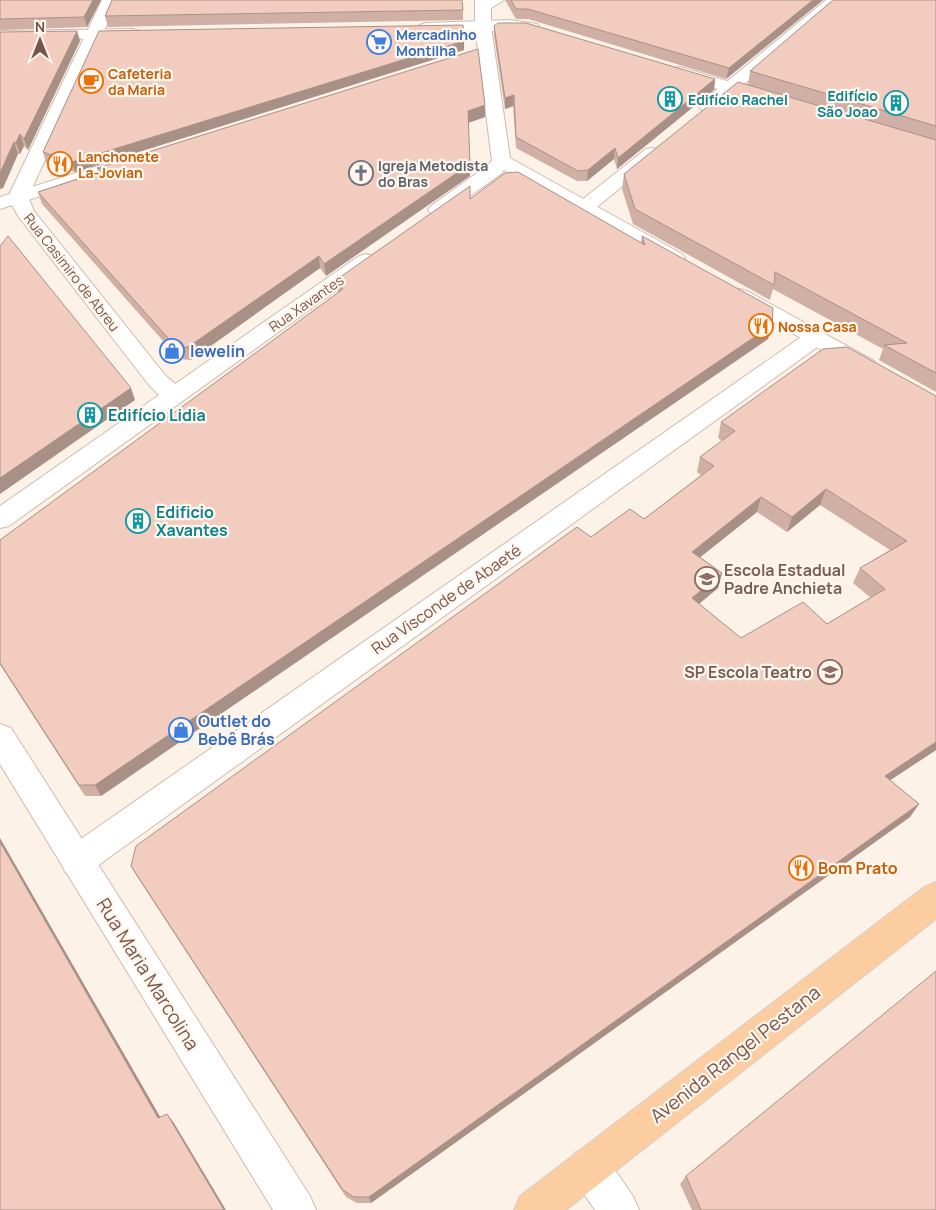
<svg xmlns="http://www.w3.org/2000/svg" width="936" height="1210" font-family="Manrope,sans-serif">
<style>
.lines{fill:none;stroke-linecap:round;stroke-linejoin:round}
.minor-casing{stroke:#d1baaf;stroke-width:2}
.tertiary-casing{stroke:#d1baaf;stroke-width:2}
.secondary-casing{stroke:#d4b9ad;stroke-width:2}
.primary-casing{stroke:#d9cfcd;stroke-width:2}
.minor{fill:#fff;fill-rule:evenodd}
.tertiary{fill:#fff;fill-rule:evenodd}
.secondary{fill:#fff;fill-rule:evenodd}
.primary{fill:#fbcda0;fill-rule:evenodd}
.wall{fill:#d0b0a4;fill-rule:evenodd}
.shaded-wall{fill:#a99086}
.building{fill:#f2cdbf;stroke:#a99086;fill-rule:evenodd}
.labels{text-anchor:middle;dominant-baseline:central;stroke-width:4.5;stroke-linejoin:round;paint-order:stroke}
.far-shop-label{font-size:14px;font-weight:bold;fill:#366cbe;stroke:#fff6ee;text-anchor:start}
.far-food-label{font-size:14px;font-weight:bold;fill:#c56008;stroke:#fff6ee;text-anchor:start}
.far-culture-label{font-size:14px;font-weight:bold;fill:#0d838f;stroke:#fff6ee;text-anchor:end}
.far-worship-label{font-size:14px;font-weight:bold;fill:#5b616d;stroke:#fff6ee;text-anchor:start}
.far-street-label{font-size:14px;fill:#77554b;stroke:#fff6ee}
.shop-label{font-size:16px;font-weight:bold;fill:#366cbe;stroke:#fff6ee;text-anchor:start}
.culture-label{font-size:16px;font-weight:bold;fill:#0d838f;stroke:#fff6ee;text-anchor:start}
.education-label{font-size:16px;font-weight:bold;fill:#785e54;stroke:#fff6ee;text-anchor:start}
.street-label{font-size:16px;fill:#77554b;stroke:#fff6ee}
.food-label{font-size:16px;font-weight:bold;fill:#c56008;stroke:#fff6ee;text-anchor:start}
.near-street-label{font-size:19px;fill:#77554b;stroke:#fff6ee}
</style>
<rect width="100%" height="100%" fill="#fdf2e7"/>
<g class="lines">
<defs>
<path id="minor" d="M102,0H118L28,197L34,211L165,375L175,384L359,256L366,254L373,256L376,260L373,264L9,526L0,528V506L159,395L149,385L18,216L8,197Z
M485,0H504L488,10H478L475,7Z
M826,0H843L714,110L708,111L702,110L699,106L702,102Z
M652,148L658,149L661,153L658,157L592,211L585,213L578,211L575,207L578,203L646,149Z
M501,155L507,157L510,161L502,173L445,214L438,216L431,214L428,210L431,206L488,165L495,157Z
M815,331L823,333L826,338L823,343L89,872L77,876L65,872L61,861L65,850L807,333Z
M589,1147L603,1153L633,1196L639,1210H595L575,1181L569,1167L575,1153Z"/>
<path id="tertiary" d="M475,0H491V27L510,158L682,254L685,258L682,262L675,264L668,262L495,165L492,161L475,27Z
M133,155L139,157L142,161L139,165L0,209V197Z
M740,289L747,291L874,361L877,366L874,371L866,373L858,371L733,299L729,295L733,291Z"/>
<path id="secondary" d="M510,20L537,24L539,27L537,30L426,33L420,31L418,28L420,25L426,23Z
M133,29L139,31L141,34L139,37L0,41V31Z
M680,67L771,94L774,98L771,102L765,103L674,76L672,72L674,68Z
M0,724L11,728L310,1196L316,1210H273L0,764Z"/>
<path id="primary" d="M936,882V919L566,1210H514L520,1196L924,887Z"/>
</defs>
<!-- minor casing -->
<use href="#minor" class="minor-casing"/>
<!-- tertiary casing -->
<use href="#tertiary" class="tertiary-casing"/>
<!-- secondary casing -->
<use href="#secondary" class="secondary-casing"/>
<!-- primary casing -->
<use href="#primary" class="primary-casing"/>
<!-- minor -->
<use href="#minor" class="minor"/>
<!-- tertiary -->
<use href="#tertiary" class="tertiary"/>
<!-- secondary -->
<use href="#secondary" class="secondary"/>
<!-- primary -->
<use href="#primary" class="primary"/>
</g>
<!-- wall -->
<path class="wall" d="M0,0H101L87,27L0,30Z
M505,0H823L726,79L528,19H516Z
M936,0V392L879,360L883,349L773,289L770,300L633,224L622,189L624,174L748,85L750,71Z
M463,10V20L108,27L105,16Z
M494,26L715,79L714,90L617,169L614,159L587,181H577L516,148L513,106L505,109L494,36Z
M77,31L80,41L28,150L24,146L20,154H18L3,188L0,189V32Z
M464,50L75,172L46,163L43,152Z
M485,105V117L468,123L470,176L326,276L320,268L191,360L179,359L42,204L38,192L98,172L97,168Z
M470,199L641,242L642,236L768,339L101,796H85L0,665V540L338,293L336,280Z
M934,395L936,396V750L890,780L919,804L910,817L371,1203H357L346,1197L138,878L131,866L591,537L644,519L701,475L697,472L700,457L722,441L718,438L721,422ZM820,505L890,550L860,568L853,583L871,598L827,624L741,638L699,604L718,588L722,573L700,557L757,512L787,532Z
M686,1176L936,1210H692L680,1184Z"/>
<!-- shaded-wall -->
<path class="shaded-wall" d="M93,0H101L87,27L84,17Z
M813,0H823L726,79L729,68Z
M77,31L80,41L28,150L24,139Z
M464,41V50L75,172L72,162Z
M715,79L714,90L617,169L618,158Z
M514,95L513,106L505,109V98Z
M485,105V117L468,123V111Z
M20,134L24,146L20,154L16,143Z
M14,142L18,154L3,188L0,189V173Z
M615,148L614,159L587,181L588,170Z
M470,164V176L326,276L324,264Z
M319,256L320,268L191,360L188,347Z
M772,325L768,339L101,796L95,785Z
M131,388L135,400L0,494V478Z
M826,489L820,505L787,532L792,517Z
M761,497L757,512L688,567L692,552Z
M722,573L718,588L688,613L692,598Z
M936,742V750L877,789L885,776Z
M919,804L910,817L371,1203L369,1197Z
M0,838L166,1127L158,1118L0,842Z
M167,1114L174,1123L226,1210H224Z"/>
<!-- building -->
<path class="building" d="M0,0H93L84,17L0,19Z
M112,0H462L463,10L105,16Z
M511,0H813L729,68L528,9H516Z
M833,0H936V126L750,71Z
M498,23H526L715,79L618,158L615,148L588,170L578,171L516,137L514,95L505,98L494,26Z
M463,25L464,41L72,162L43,152L99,31Z
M77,31L24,139L20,134L16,143L14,142L0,173V32Z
M478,49L485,105L468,111L470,164L324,264L319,256L188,347H176L38,192L105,170L97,168Z
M738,82L936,140V373L884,345L907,343L775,272L774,285L635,209L624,174Z
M518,172L645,245L642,236L773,308L772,325L95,785H79L0,663V540L343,289L336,280L470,186V199L505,173Z
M8,236L131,388L0,478V246Z
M847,347L936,396V742L885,776L919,804L369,1197H354L343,1190L335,1178L131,866L136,846L577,527L591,537L630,509L644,519L714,466L700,457L735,431L721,422L823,349ZM826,489L907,541L860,568L885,589L827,624L803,602L741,638L692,598L722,573L692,552L761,497L792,517Z
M0,842L158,1118L167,1114L224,1210H0Z
M936,971V1210H701L686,1176Z"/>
<!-- icons -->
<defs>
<symbol id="supermarket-ring" viewBox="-11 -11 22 22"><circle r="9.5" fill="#fff6ee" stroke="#3f7fe0" stroke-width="1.5"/><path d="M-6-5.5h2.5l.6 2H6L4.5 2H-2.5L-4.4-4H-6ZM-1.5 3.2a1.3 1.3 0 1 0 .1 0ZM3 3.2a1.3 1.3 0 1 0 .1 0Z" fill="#3f7fe0"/></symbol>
<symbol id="cafe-ring" viewBox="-11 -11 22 22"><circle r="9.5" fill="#fff6ee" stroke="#e8710a" stroke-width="1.5"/><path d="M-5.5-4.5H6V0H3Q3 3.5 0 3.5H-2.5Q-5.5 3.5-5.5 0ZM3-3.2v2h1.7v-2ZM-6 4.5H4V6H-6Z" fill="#e8710a"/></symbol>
<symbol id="building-ring" viewBox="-11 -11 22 22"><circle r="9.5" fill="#fff6ee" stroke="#0f9aa8" stroke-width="1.5"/><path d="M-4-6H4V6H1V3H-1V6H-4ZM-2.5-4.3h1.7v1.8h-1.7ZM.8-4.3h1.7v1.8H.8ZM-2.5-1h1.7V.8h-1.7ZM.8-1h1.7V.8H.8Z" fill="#0f9aa8"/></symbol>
<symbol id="restaurant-ring" viewBox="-11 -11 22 22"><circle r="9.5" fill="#fff6ee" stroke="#e8710a" stroke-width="1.5"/><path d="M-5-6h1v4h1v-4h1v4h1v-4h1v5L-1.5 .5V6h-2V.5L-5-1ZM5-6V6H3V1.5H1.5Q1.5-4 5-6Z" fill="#e8710a"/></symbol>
<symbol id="church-ring" viewBox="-11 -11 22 22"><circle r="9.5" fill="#fff6ee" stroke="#6b7280" stroke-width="1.5"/><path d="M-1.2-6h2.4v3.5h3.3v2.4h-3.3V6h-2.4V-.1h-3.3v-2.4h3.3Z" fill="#6b7280"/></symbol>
<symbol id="shop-ring" viewBox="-11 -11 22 22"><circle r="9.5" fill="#fff6ee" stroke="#3f7fe0" stroke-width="1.5"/><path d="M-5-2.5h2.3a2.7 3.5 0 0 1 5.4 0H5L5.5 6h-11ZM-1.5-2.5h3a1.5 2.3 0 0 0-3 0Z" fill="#3f7fe0"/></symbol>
<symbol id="school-ring" viewBox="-11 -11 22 22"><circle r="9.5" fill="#fff6ee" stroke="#8d6e63" stroke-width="1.5"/><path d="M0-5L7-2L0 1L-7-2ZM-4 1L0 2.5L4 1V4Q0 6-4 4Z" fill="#8d6e63"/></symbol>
<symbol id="university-ring" viewBox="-11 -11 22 22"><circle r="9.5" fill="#fff6ee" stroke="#8d6e63" stroke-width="1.5"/><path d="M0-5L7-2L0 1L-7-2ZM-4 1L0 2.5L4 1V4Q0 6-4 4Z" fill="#8d6e63"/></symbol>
</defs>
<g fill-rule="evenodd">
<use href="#supermarket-ring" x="365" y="28" width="28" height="28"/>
<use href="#cafe-ring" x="77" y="67" width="28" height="28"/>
<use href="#building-ring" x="656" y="85" width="28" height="28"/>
<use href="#building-ring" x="882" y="89" width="28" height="28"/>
<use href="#restaurant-ring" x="46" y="150" width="28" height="28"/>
<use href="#church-ring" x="347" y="159" width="28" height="28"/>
<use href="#restaurant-ring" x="747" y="312" width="28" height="28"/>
<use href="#shop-ring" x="158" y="337" width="28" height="28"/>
<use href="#building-ring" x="76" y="401" width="28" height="28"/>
<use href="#building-ring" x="124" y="507" width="28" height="28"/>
<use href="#school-ring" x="693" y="565" width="28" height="28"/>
<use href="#university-ring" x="816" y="658" width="28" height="28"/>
<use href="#shop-ring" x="167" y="716" width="28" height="28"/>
<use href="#restaurant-ring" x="787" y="854" width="28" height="28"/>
</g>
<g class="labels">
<!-- far-shop labels -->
<g class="far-shop-label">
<text x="396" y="34">Mercadinho<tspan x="396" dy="16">Montilha</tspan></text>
</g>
<!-- far-food labels -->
<g class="far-food-label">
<text x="108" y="73">Cafeteria<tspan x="108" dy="16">da Maria</tspan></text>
<text x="78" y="156">Lanchonete<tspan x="78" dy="16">La-Jovian</tspan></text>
<text x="778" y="326">Nossa Casa</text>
</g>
<!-- far-culture labels -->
<g class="far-culture-label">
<text x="878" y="95">Edifício<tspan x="878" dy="16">São Joao</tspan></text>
<text x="688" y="99" text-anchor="start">Edifício Rachel</text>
</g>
<!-- far-worship labels -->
<g class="far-worship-label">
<text x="378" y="165">Igreja Metodista<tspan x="378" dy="16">do Bras</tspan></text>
</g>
<!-- far-street labels -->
<g class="far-street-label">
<text transform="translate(72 272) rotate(52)">Rua Casimiro de Abreu</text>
<text transform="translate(306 303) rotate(-35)">Rua Xavantes</text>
</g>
<!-- shop labels -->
<g class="shop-label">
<text x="190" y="351">Iewelin</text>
<text x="198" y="721">Outlet do<tspan x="198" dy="18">Bebê Brás</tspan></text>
</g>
<!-- culture labels -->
<g class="culture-label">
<text x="108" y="415">Edifício Lidia</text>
<text x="156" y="512">Edificio<tspan x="156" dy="18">Xavantes</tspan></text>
</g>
<!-- education labels -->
<g class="education-label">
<text x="724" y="570">Escola Estadual<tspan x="724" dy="18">Padre Anchieta</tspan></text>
<text x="812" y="672" text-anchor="end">SP Escola Teatro</text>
</g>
<!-- street labels -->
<g class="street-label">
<text transform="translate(446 599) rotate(-35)">Rua Visconde de Abaeté</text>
</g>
<!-- food labels -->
<g class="food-label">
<text x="818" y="868">Bom Prato</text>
</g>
<!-- near-street labels -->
<g class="near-street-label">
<text transform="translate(148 974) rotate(58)">Rua Maria Marcolina</text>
<text transform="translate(735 1054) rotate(-38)">Avenida Rangel Pestana</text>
</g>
</g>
<!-- north arrow -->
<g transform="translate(40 40)" stroke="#fff6ee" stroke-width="4" paint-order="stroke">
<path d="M0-4L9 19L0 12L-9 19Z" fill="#77554b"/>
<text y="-8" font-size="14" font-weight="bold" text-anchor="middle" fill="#77554b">N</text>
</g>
</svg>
